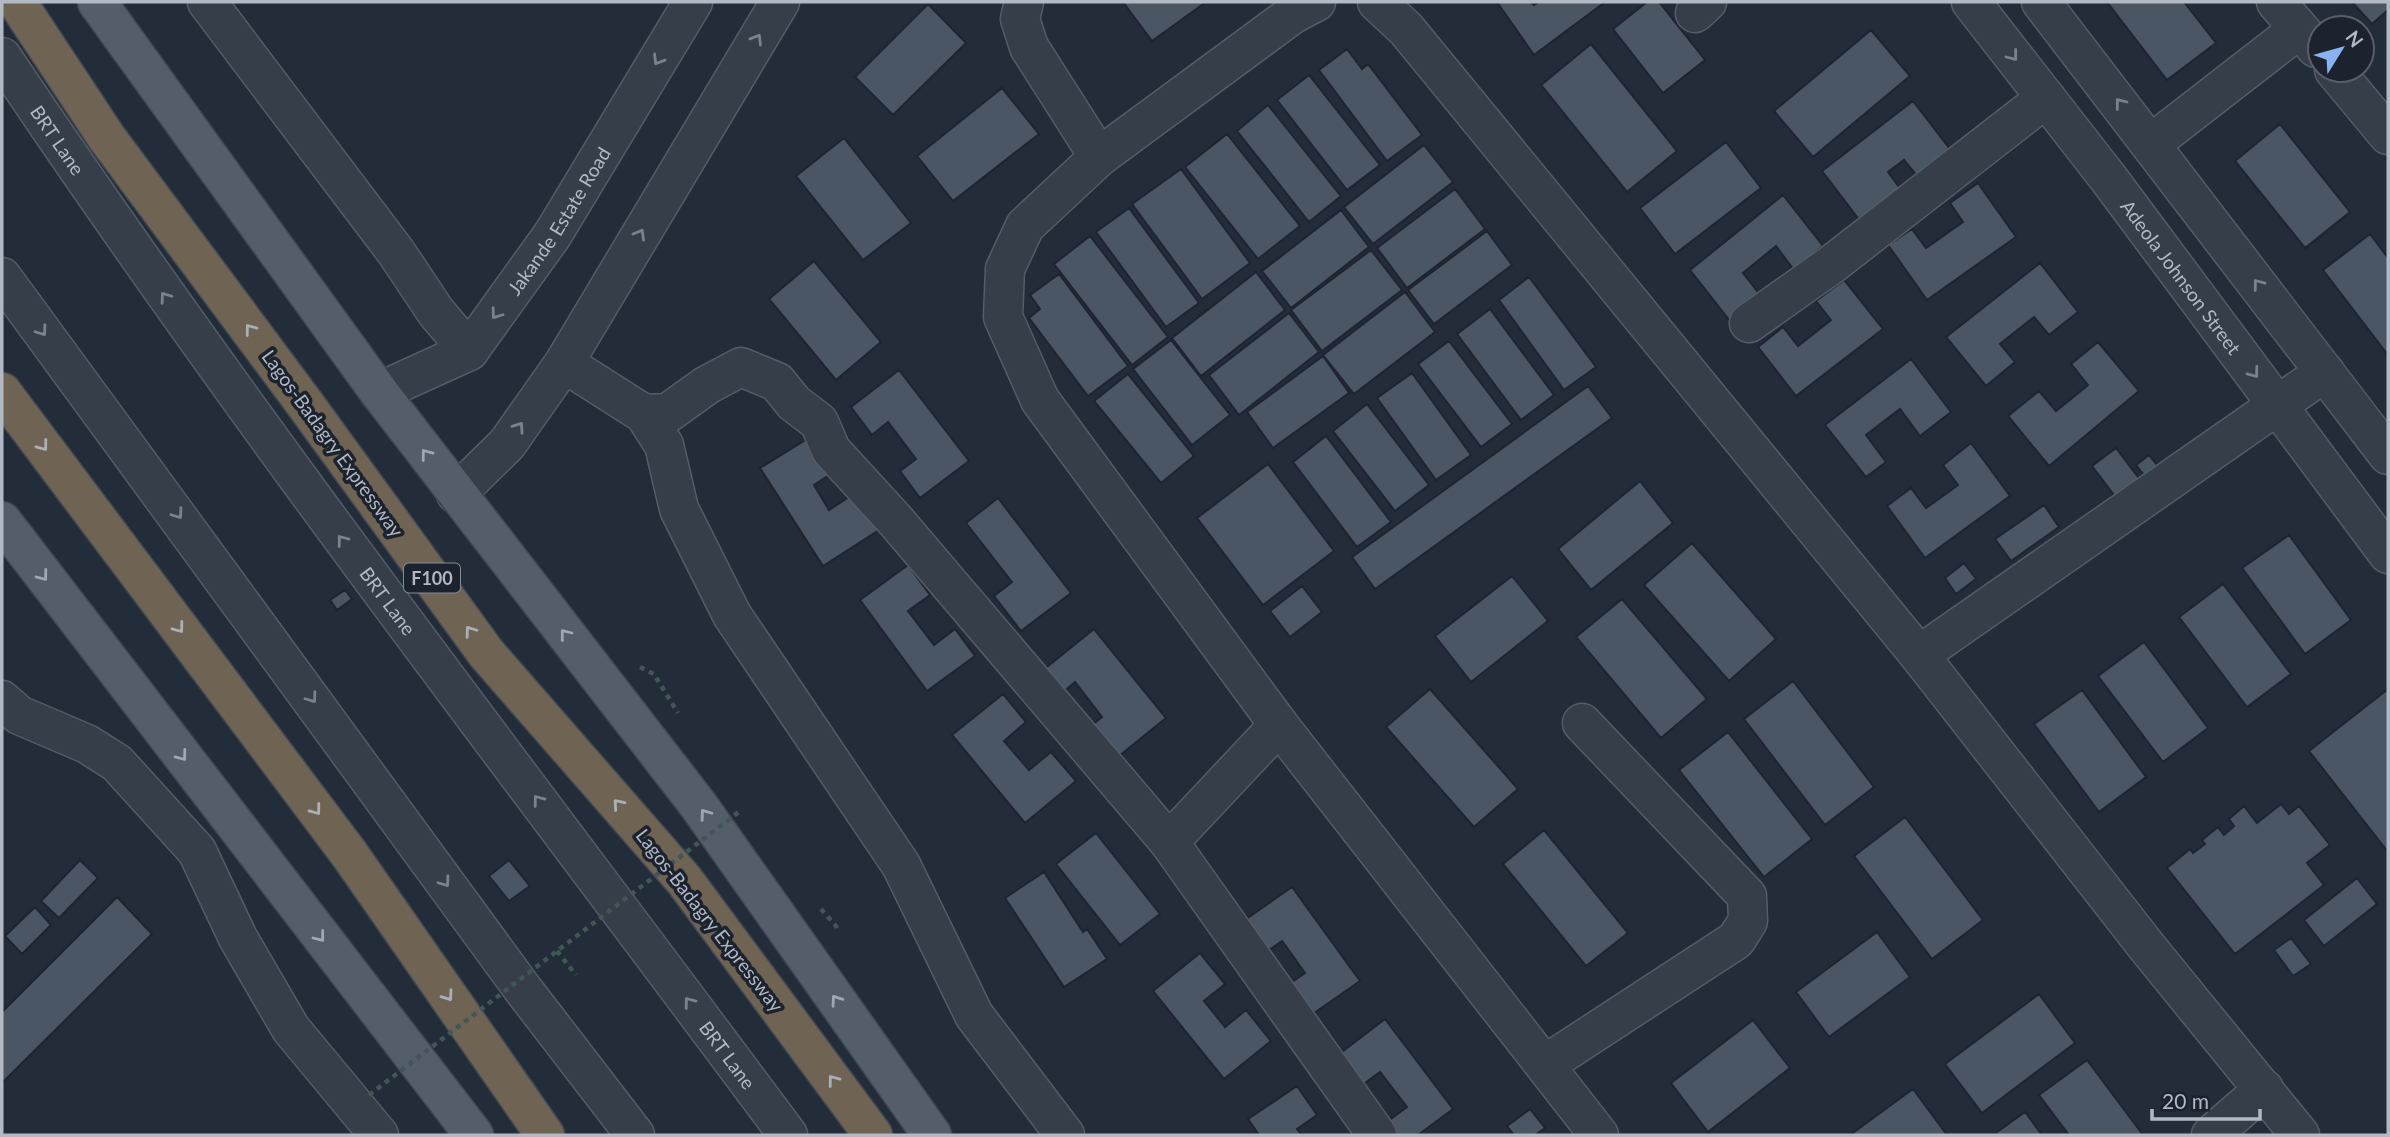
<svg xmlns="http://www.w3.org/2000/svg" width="2390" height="1137" font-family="Lato,sans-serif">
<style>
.building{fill:#4b5665;stroke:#1e2530;stroke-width:2}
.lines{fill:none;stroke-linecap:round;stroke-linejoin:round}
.minor-casing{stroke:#545c67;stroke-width:41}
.major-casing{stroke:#404752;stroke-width:41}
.highway-casing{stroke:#414954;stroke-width:41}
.path{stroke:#425557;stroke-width:4.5;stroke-dasharray:5 5;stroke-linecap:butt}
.minor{stroke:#363e49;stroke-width:38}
.major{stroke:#545d6a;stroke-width:38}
.highway{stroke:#6f6454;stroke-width:38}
.path-bridge{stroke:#425557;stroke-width:4.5;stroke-dasharray:5 5;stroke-linecap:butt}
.oneway{stroke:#7a828d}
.oneway2{stroke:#aab0ba}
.oneway3{stroke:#9ea7b3}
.labels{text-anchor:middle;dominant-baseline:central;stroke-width:7;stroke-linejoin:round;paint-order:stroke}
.shield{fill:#1c232e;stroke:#848c98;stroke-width:2}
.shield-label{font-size:18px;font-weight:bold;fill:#b1b9c5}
.street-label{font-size:19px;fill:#b1b9c5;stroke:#1c232e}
</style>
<rect width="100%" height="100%" fill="#232c39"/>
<!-- building -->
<path class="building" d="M1123,2H1206L1152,41Z
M1497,2H1531L1534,5L1539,2H1605L1534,55Z
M1647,2H1659L1705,60L1663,93L1613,29Z
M2107,2H2184L2216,43L2167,80Z
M2352,2H2388V10L2372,24Z
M928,4L966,43L893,115L855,77Z
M1871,30L1910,76L1813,157L1774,111Z
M1591,44L1677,151L1627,192L1541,85Z
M1347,49L1362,69L1368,64L1422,135L1387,161L1319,70Z
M1309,75L1380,165L1347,190L1277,100Z
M1002,88L1039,134L953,201L917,156Z
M1913,101L1956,157L1922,182L1904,160L1888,172L1905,195L1864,226L1822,171Z
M1268,105L1341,196L1309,222L1237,131Z
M2280,124L2350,212L2305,248L2235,161Z
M1227,134L1300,226L1258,259L1185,167Z
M844,138L911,223L863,260L796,176Z
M1726,142L1761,188L1675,254L1640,208Z
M1424,145L1453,182L1373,244L1344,207Z
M1181,169L1250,263L1202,299L1132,204Z
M1978,183L2016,237L1927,300L1888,245L1912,229L1926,248L1963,222L1950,203Z
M1455,189L1485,229L1407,288L1377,248Z
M1783,195L1823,246L1794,270L1776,246L1743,273L1761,296L1730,321L1690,270Z
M1129,208L1199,303L1166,327L1096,232Z
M1341,210L1369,247L1291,308L1262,271Z
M1487,231L1512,265L1434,324L1408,290Z
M2370,234L2388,258V355L2323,270Z
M1090,236L1168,337L1132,365L1054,264Z
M1371,250L1402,290L1322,351L1291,310Z
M814,261L881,342L836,380L769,299Z
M2040,263L2078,312L2049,335L2034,317L2000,344L2015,362L1986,386L1946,337Z
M1256,272L1285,310L1201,376L1172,338Z
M1059,274L1128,366L1088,396L1029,318L1040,309L1030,295Z
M1529,277L1596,367L1564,390L1499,300Z
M1844,280L1883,329L1796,396L1758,347L1783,327L1798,346L1831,320L1816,301Z
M1405,292L1435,332L1354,394L1323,355Z
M1490,309L1554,395L1521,420L1457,334Z
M1289,313L1319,352L1239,415L1209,375Z
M1171,340L1230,415L1192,445L1133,369Z
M1449,341L1512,424L1481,447L1418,364Z
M2098,342L2139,391L2049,466L2008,416L2039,391L2056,411L2088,385L2071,364Z
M1323,356L1349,393L1273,448L1247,412Z
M1911,359L1951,412L1920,436L1900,409L1866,435L1886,462L1866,477L1825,425Z
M899,370L969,461L920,498L900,471L916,459L888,422L872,435L851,407Z
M1412,373L1471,455L1436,480L1377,398Z
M1128,374L1194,456L1161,483L1094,401Z
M1588,386L1612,418L1375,589L1352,557Z
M1367,404L1429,485L1395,511L1333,431Z
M812,436L835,471L814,485L829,510L855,493L879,530L823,566L760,468Z
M1326,436L1391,522L1357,547L1293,462Z
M1971,443L2010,496L1925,558L1887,506L1911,488L1926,508L1958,485L1943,465Z
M2116,448L2141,481L2117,499L2092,466Z
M2149,455L2164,474L2151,484L2136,465Z
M1268,464L1334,551L1263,605L1197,518Z
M1640,481L1673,523L1591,590L1558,549Z
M998,498L1071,593L1021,631L994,596L1012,582L966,523Z
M2044,505L2059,527L2011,561L1995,539Z
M2289,535L2351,620L2305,654L2242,568Z
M1692,543L1776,639L1729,681L1644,585Z
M1964,563L1976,579L1956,594L1945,578Z
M908,565L930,595L908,611L934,645L955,629L975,656L927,691L860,600Z
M1512,576L1548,621L1471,682L1435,636Z
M2223,584L2291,674L2247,707L2179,617Z
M1302,586L1322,612L1290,637L1270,611Z
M345,590L352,599L337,610L330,600Z
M1622,599L1707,699L1661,738L1576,637Z
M1094,629L1166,718L1114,760L1088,728L1102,717L1075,682L1061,694L1042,671Z
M2144,642L2208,728L2163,762L2098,676Z
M1793,681L1874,787L1825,825L1744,719Z
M1430,689L1518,789L1474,827L1386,727Z
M2388,689V852L2309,751Z
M2082,690L2146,777L2099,812L2034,724Z
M1003,694L1026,722L1004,741L1029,770L1051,752L1076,781L1025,823L952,735Z
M1728,732L1812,839L1764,877L1679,770Z
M2281,804L2289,814L2299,806L2330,845L2307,863L2324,885L2235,954L2167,868L2190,849L2193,853L2205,844L2202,840L2218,827L2224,835L2234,826L2229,819L2244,806L2257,823Z
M1905,817L1983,920L1932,959L1854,856Z
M1544,830L1628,933L1586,966L1503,864Z
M1096,833L1160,914L1120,945L1056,864Z
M80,860L98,878L59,918L41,901Z
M509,860L530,886L509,901L489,876Z
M1044,872L1083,932L1087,929L1107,959L1064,987L1005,898Z
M2357,878L2377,904L2324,946L2304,920Z
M1292,887L1360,981L1307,1018L1285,987L1305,973L1282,941L1262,955L1239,924Z
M117,897L152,934L2,1083V1012Z
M35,907L51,925L22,954L5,936Z
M1877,932L1910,977L1829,1037L1796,992Z
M2291,938L2311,964L2293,976L2274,950Z
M1200,953L1225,984L1204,1001L1225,1027L1246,1010L1271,1041L1224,1079L1153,991Z
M2039,994L2075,1043L1982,1113L1945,1064Z
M1385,1019L1453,1109L1418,1135H1392L1384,1124L1407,1107L1380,1072L1357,1089L1334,1058Z
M1753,1020L1790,1068L1708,1132L1671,1083Z
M2087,1060L2143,1135H2069L2039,1095Z
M1297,1086L1317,1115L1297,1129L1302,1135H1259L1248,1119Z
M1913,1089L1947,1135H1850Z
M1530,1109L1545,1128L1535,1135H1514L1507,1126Z
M2025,1112L2042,1135H1993Z"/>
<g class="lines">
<defs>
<g id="minor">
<path d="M207,2L396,252L436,312L469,351"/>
<path d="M1024,2L1020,19L1029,47L1099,157"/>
<path d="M1316,2L1293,14L1099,157L1025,226L1005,269L1003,317L1040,400L1279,725L1599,1135"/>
<path d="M1377,2L1406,29L1919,655L2147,947L2300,1135"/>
<path id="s1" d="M1971,2L2109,179L2388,554"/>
<path d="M2041,2L2388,455"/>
<path d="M2276,2L2316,48"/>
<path d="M1695,13L1707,2"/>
<path id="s2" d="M2,57C250,427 523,778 788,1135"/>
<path d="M2334,70L2388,135"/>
<path d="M2152,143L2299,29"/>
<path d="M2,277L522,988L635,1135"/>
<path d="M1749,323L1831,265L2046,98"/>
<path d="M564,363L644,414L668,413L707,385L741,367L777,382L794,403L819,422L831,450L895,520L1169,842L1377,1135"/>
<path id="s3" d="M379,392L469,351L553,234L693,2"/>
<path d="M644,414L664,445L679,509L732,615L901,865L974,1015L1065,1135"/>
<path d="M456,494L507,444L564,363L780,2"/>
<path d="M1919,655L2325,372"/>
<path d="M2,700L19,715L87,744L117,763L197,851L238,938L291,1029L379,1135"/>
<path d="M1169,842L1279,725"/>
<path d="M1546,1064L1736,940L1748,921L1747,896L1582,723"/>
<path d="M2211,1135L2264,1089"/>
</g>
<path id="major" d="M97,2L379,392L699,806L932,1135
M2,521L474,1135"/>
<path id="highway" d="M17,2L107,138L305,404L486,653L684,880L873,1135
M2,392L350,855L545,1135"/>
</defs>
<!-- minor casing -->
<use href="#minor" class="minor-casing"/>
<!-- major casing -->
<use href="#major" class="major-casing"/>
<!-- highway casing -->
<use href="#highway" class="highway-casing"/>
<!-- path -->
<path class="path" d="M640,667L654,674L678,713
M821,909L836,926L838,933
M557,951L576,975"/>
<!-- minor -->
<use href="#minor" class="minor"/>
<!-- major -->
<use href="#major" class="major"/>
<!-- highway -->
<use href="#highway" class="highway"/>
<!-- path-bridge -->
<path class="path-bridge" d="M369,1095L740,811"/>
</g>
<!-- one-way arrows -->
<defs><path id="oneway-chevron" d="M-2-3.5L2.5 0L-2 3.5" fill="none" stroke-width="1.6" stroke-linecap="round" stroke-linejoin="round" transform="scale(1.75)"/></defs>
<g class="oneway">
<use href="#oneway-chevron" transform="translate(757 39) rotate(-59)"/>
<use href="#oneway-chevron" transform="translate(2013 56) rotate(52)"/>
<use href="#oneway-chevron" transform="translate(658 60) rotate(121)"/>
<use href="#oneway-chevron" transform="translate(2120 103) rotate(-128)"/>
<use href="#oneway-chevron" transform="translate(640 234) rotate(-60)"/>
<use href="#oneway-chevron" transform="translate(2258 284) rotate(-127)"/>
<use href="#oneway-chevron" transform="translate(165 297) rotate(-126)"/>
<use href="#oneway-chevron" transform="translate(496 314) rotate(126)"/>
<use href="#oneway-chevron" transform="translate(42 331) rotate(54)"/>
<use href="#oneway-chevron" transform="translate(2254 373) rotate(53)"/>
<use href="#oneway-chevron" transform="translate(519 427) rotate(-55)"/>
<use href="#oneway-chevron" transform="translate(178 514) rotate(54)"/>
<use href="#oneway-chevron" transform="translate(342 540) rotate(-127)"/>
<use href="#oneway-chevron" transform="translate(312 698) rotate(54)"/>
<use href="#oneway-chevron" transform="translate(538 800) rotate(-127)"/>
<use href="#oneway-chevron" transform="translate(445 882) rotate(54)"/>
<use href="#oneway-chevron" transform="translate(689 1002) rotate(-127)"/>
</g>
<g class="oneway2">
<use href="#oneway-chevron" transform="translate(250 329) rotate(-127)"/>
<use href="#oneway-chevron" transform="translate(43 446) rotate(53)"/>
<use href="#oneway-chevron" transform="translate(179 628) rotate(53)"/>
<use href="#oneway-chevron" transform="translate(470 631) rotate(-126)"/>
<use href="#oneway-chevron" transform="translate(618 804) rotate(-131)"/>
<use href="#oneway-chevron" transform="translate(316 810) rotate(53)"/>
<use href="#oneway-chevron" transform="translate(448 996) rotate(55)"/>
<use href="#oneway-chevron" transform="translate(833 1080) rotate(-127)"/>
</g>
<g class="oneway3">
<use href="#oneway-chevron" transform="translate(426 454) rotate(-127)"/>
<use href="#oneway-chevron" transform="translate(43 576) rotate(53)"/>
<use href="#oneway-chevron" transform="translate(565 634) rotate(-128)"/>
<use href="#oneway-chevron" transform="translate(182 756) rotate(53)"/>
<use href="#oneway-chevron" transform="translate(705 814) rotate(-126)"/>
<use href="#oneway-chevron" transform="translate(320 937) rotate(52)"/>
<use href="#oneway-chevron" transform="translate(836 1000) rotate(-125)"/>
</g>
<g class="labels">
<!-- shield labels -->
<rect class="shield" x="404" y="563.5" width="56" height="29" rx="5"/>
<g class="shield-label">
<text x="432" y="578">F100</text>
</g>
<!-- street labels -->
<g class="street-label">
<text stroke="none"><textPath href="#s2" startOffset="100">BRT Lane</textPath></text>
<text stroke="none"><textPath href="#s3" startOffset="257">Jakande Estate Road</textPath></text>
<text stroke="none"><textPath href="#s1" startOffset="346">Adeola Johnson Street</textPath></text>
<text transform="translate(333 443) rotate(54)">Lagos-Badagry Expressway</text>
<text stroke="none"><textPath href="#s2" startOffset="667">BRT Lane</textPath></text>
<text transform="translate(710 920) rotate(52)">Lagos-Badagry Expressway</text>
<text stroke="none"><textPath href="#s2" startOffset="1234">BRT Lane</textPath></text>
</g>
</g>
<!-- border -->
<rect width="2390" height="1137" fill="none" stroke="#b1b9c5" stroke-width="7"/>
<!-- north arrow -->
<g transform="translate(2341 49) rotate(53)"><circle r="33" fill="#1c232e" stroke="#585f6a" stroke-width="2"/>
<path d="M0-5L12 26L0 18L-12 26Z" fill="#8ab2f2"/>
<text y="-10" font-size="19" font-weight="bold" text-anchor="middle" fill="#b1b9c5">N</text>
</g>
<!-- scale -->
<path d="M2152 1109v10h108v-10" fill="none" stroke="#b1b9c5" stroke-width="3.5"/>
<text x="2162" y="1109" font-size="21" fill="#b1b9c5" stroke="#1c232e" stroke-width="5" paint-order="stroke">20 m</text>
</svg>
